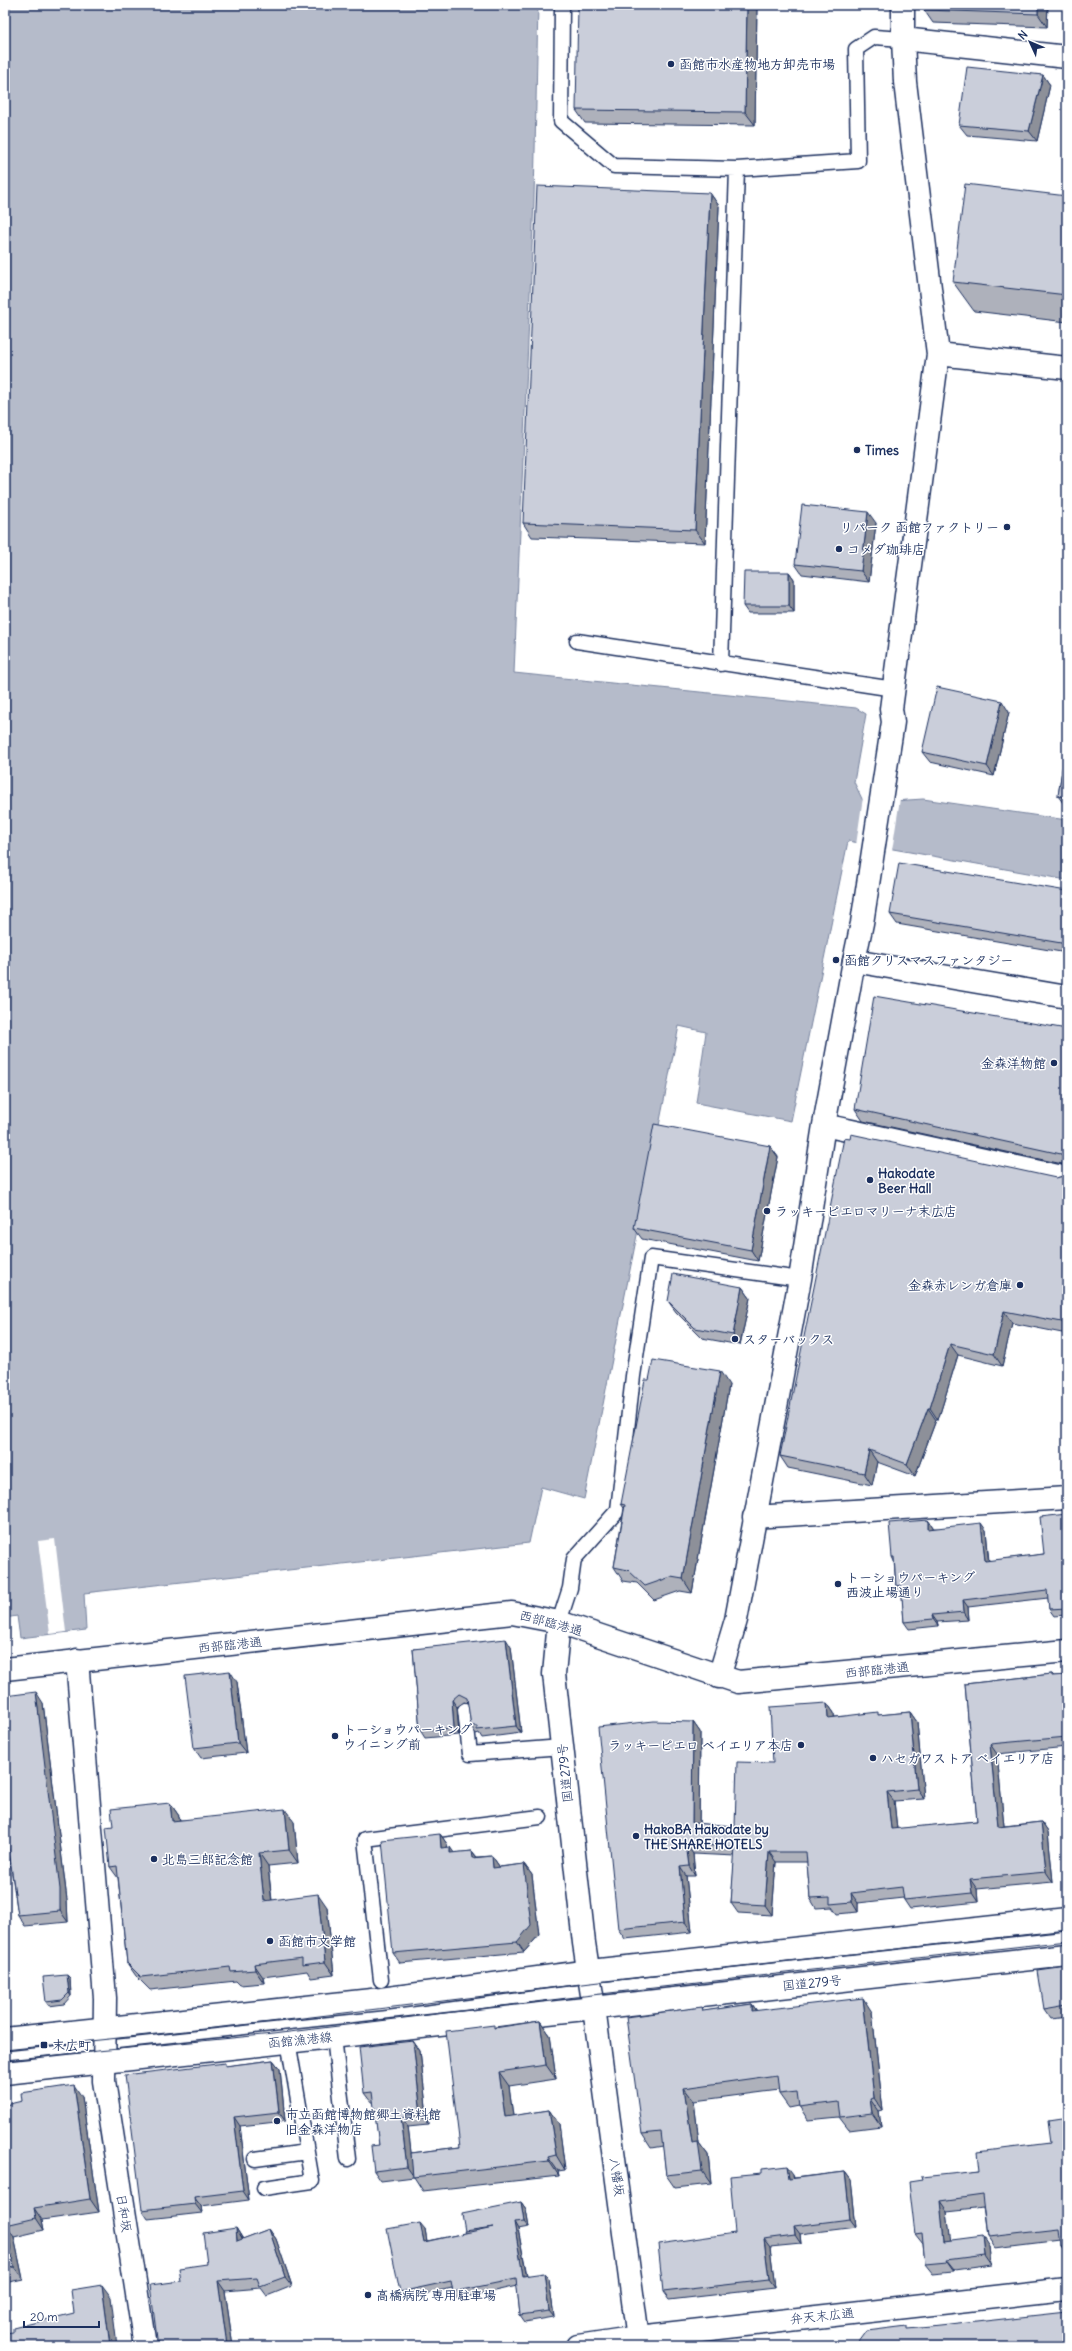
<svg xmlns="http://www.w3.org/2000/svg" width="1072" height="2351" font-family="Delius,'Klee One',sans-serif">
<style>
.water{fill:#b5bbca;stroke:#77839f}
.pier{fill:#fff}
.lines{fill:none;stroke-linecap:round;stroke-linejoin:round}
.lane-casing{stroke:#1b2f5e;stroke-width:17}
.street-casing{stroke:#1b2f5e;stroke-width:25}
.secondary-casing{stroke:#1b2f5e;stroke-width:25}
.highway-casing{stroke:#1b2f5e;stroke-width:25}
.lane{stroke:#fff;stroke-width:14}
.street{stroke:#fff;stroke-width:22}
.secondary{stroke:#fff;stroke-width:22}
.highway{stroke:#fff;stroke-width:22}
.tram{stroke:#1b2f5e;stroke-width:1}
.wall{fill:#aeb1bb;stroke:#1b2f5e}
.shaded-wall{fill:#8d9099;stroke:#1b2f5e}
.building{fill:#caceda;stroke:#1b2f5e}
.poi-dot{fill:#1b2f5e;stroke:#fff;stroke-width:1.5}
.labels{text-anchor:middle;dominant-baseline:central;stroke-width:3;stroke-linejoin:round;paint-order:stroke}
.poi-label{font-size:13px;font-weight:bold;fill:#1b2f5e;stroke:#fff;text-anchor:start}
.street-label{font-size:13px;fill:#1b2f5e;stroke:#fff}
</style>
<rect width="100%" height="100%" fill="#fff"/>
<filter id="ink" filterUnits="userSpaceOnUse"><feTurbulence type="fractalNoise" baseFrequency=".025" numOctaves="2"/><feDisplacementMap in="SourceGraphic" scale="8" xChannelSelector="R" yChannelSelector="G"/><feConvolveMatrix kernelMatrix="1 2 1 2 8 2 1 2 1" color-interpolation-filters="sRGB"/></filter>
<g filter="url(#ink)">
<!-- water -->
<path class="water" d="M5,5H538L534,200L514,673L856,708L866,714L854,782L864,803L923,799L1067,820V880L848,841L791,1121L696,1103L706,1032L679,1026L584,1499L541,1487L529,1543L84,1593L86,1630L20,1638L17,1616L5,1618Z"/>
<!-- pier -->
<path class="pier" d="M863,797L865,801L900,799L892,851L856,845Z
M55,1539L66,1632L50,1634L38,1541Z"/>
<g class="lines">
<defs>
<path id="lane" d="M562,5L561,121L614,166L737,169
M577,641L894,689
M721,664L737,169L858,161L856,49L874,37L903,39
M559,1622L570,1588L574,1559L618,1510L633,1376L651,1258L800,1279
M465,1710L470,1754L562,1747
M381,1980L365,1839L540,1817
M334,2037L348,2159
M255,2159L307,2152
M264,2188L312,2181L288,2041"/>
<path id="street" d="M903,39L905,82L938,354L891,709L893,722L862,923L854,961L1067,997
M938,354L1067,368
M754,1517L1067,1498
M77,1660L105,1998L104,2081L145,2346"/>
<path id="secondary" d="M903,5V39L1067,57
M824,1125L1067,1178
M5,1669L512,1613L559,1622L738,1682L1067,1651
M719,1677L736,1620L800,1279L824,1125L854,961
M5,2039L381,1999L590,1971
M5,2073L594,2008L639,2346
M578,2346L638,2337L1067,2289"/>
<path id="highway" d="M559,1622L554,1674L584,1943L594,2008L1067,1955
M590,1971L1067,1919"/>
</defs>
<!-- lane casing -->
<use href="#lane" class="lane-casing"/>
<!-- street casing -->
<use href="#street" class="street-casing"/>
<!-- secondary casing -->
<use href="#secondary" class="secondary-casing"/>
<!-- highway casing -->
<use href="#highway" class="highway-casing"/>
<!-- lane -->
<use href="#lane" class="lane"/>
<!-- street -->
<use href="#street" class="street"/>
<!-- secondary -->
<use href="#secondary" class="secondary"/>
<!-- highway -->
<use href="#highway" class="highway"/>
<!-- tram -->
<path class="tram" d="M5,2050L270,2022L591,1983L1067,1930
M5,2060L273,2034L592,1995L1067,1941"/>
</g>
<!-- wall -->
<path class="wall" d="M757,5L755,125L585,123L576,110Z
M924,5H1048L1047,27L933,23L924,10Z
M1043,75L1050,85L1037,141L967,135L959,125Z
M710,193L719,206L705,543L532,537L523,523Z
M1067,196V322L974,311L953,282Z
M876,523L869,582L802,574L795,564Z
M789,572L794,579V613H748L743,606Z
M1009,712L994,776L930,762L922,752Z
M1067,738V807H1066L1058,796Z
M1067,891V953L897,924L890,914Z
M1067,1029V1165L863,1121L855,1109Z
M770,1146L778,1157L758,1261L642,1239L634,1228Z
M1067,1175V1334L1012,1323L1002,1366L958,1355L938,1420H936L915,1476L877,1462L872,1485L788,1468L780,1456L1056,1178Z
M742,1287L750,1298L740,1345L702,1338L676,1312L668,1301Z
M729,1385L692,1593L680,1591L654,1600L637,1583L623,1581L614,1567L624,1508L621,1504Z
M1067,1514V1615L1054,1616L1049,1609L1048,1598L968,1607L969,1620L937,1622L938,1626L909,1629L904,1622L902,1593L896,1586L894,1561L892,1557L928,1520L933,1527V1528L986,1530L989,1561L1044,1554Z
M511,1647L521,1733L482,1738L479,1733L476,1734L471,1726L468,1703L464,1702L457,1707L459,1735L425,1738L420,1730L413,1649Z
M1052,1674L1054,1676L1067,1675V1747L997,1754L1004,1826L1041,1822L1048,1832L1053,1882L977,1889L978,1902L910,1909L904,1900L903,1898L858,1903V1912L837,1914L832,1907L816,1908L810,1898L807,1862H776L772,1915L738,1913L731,1903L735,1856L693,1854L695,1876H686L692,1932L625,1939L618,1929L693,1722L700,1732L699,1824L735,1826L773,1763L827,1703L834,1713V1717L880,1715L910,1712L917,1722L924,1799L894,1801L897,1829L977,1821L965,1684Z
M237,1682L246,1753L201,1758L194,1748Z
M5,1696L43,1703L67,1900L68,1922L25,1926L18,1915L8,1848H5Z
M170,1803L179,1816L180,1820L294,1822L298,1863L268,1866L272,1900L327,1907L334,1975L311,1978L307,1971L263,1977L264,1983L240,1985L236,1981L150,1990L136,1976L127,1963L118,1878L110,1867L113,1826Z
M440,1834L447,1844V1847L454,1853L472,1851L477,1857L492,1856L499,1866V1867L524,1864L532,1875L539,1935L524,1952L400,1963L393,1953Z
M1067,1967V2017L1051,2019L1044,2009Z
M67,1975L70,1978L71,1996L64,2004L49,2006L46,2002Z
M752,2004L757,2011L872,2012L883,2111L879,2112L881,2126L849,2130L839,2117L808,2120L799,2106L789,2108L779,2094V2090L694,2101L699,2143L708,2155L711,2184L675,2188L666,2175L663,2146L651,2148L642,2134L705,2011Z
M540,2021L550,2035L556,2079L509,2086L513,2116L549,2110L559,2124L565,2170L558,2171L559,2176L423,2191L414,2177L381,2181L374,2171L379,2145L374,2102H371L364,2093L413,2041L420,2051L428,2125L408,2127L411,2153L460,2147L495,2027Z
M273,2060L280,2069L285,2121L240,2126L249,2200L201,2206L202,2213L148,2219L142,2210L226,2066Z
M82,2097L99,2212L42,2220L44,2230L14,2237L23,2279L5,2283V2105Z
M1067,2118V2254L1061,2246V2240L995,2248L988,2237L984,2207L947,2211L950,2240L990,2247L992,2265L954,2270V2272L933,2274L925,2264L923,2244L915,2234L922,2180L980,2171L1050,2143Z
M845,2172L851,2180L856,2227L800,2234L801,2244L770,2247L775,2288L669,2300L663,2292L735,2233L793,2174L794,2178Z
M521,2202L526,2209L529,2227L518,2229L527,2275L549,2280L554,2317L525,2322L520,2315L517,2286L458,2299L453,2292L452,2288L405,2298L400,2292L425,2229L427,2241L466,2233L465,2231Z
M236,2228L243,2239L269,2229L276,2239L292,2286L267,2296L261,2288L225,2291L233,2346H158L207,2264Z"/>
<!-- shaded-wall -->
<path class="shaded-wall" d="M747,5H757L755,125L745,112Z
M1038,5H1048L1047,27L1038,14Z
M1043,75L1050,85L1037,141L1029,131Z
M710,193L719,206L705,543L695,530Z
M868,512L876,523L869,582L861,571Z
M789,572L794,579V613L789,606Z
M1002,701L1009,712L994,776L987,766Z
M770,1146L778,1157L758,1261L751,1250Z
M742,1287L750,1298L740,1345L733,1335Z
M1004,1311L1012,1323L1002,1366L994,1354Z
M950,1344L958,1355L938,1420L930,1408Z
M720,1371L729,1385L692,1593L683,1579Z
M928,1408L936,1420L915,1476L907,1464Z
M869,1450L877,1462L872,1485L864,1473Z
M928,1520L933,1527V1536L928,1529Z
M981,1523L986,1530L989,1568L985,1561Z
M963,1600L968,1607L969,1620L964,1612Z
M932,1615L937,1622L938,1626L933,1619Z
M506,1639L511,1647L521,1733L516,1726Z
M230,1671L237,1682L246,1753L238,1743Z
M36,1692L43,1703L67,1900L68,1922L60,1911Z
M452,1700L457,1707L459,1735L454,1728Z
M827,1703L834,1713L835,1727L828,1718Z
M910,1712L917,1722L924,1799L917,1789Z
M693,1722L700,1732L699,1833L692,1823Z
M990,1744L997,1754L1005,1836L998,1827Z
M887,1792L894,1801L898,1839L891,1829Z
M170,1803L179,1816L181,1833L172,1821Z
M285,1809L294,1822L298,1863L289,1850Z
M1041,1822L1048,1832L1053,1882L1046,1872Z
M440,1834L447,1844L449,1858L441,1848Z
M686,1844L693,1854L695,1876L689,1866Z
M450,1847L457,1857L450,1853Z
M472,1851L480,1862L473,1858Z
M769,1852L776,1862L772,1915L765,1905Z
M259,1853L268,1866L273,1913L264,1901Z
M492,1856L499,1866L501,1879L493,1868Z
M524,1864L532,1875L539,1935L524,1952L517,1942Z
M680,1867L686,1876L692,1932L685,1922Z
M970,1879L977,1889L978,1902L972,1893Z
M851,1893L858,1903V1912L852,1902Z
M318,1894L327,1907L334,1975L325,1962Z
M254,1964L263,1977L264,1983L255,1970Z
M67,1975L70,1978L71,1996L69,1993Z
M863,1998L872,2012L883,2111L874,2098Z
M752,2004L761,2017L752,2011Z
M540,2021L550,2035L556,2079L546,2065Z
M413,2041L420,2051L428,2125L421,2115Z
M273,2060L280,2069L285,2121L279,2112Z
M499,2072L509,2086L515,2131L505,2117Z
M74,2085L82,2097L99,2212L90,2199Z
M684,2088L694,2101L699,2143L708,2155L711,2184L702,2171L692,2143Z
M870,2099L879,2112L881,2126L872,2113Z
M549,2110L559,2124L565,2170L556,2155Z
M234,2117L240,2126L249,2200L243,2191Z
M401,2118L408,2127L414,2177L407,2167Z
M548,2157L558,2171L559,2176L549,2161Z
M787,2166L793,2174L795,2187L789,2179Z
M845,2172L851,2180L856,2227L850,2219Z
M194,2197L201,2206L202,2213L195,2204Z
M940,2201L947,2211L952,2251L944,2241Z
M521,2202L526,2209L529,2227L524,2221Z
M34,2208L42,2220L44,2230L36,2218Z
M514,2222L518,2229L528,2283L523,2276Z
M420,2223L425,2229L428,2248L424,2242Z
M6,2225L14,2237L23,2279L14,2267Z
M794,2226L800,2234L801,2244L795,2235Z
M236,2228L242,2238L244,2251L237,2241Z
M269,2229L276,2239L292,2286L285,2277Z
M983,2236L990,2247L992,2265L985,2255Z
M764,2239L770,2247L775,2288L769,2280Z
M946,2260L954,2270V2272L947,2262Z
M544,2273L549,2280L554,2317L549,2311Z
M218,2281L225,2291L233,2346H228L227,2345Z
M102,2285L111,2297L117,2346H110Z"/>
<!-- building -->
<path class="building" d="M578,5H747L745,112L576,110Z
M924,5H1038V14L924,10Z
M967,67L1043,75L1029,131L959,125Z
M965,184L1067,196V295L953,282Z
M537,186L710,193L695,530L523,523Z
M802,505L868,512L861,571L795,564Z
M744,572H789V606H743Z
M937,687L1002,701L987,766L922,752Z
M1067,738V798L1058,796Z
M899,863L1067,891V944L890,914Z
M874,996L1067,1029V1157L1061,1154L855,1109Z
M654,1124L770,1146L751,1250L634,1228Z
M851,1134L1056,1178L1067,1175V1323L1004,1311L994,1354L950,1344L930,1408H928L907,1464L869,1450L864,1473L780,1456L844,1138L850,1139Z
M673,1274L742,1287L733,1335L695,1328L668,1301Z
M653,1360L720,1371L683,1579L671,1577L645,1586L628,1570L614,1567L625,1505L621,1504L645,1380H649Z
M1067,1514V1608L1049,1609L1047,1590L963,1600L964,1612L932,1615L933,1619L904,1622L901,1585L896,1586L894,1557H892L889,1523L928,1520V1529L981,1523L985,1561L1044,1554L1040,1517Z
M506,1639L516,1726L477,1730V1726H471L467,1698L459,1694L452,1700L454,1728L420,1730L413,1649Z
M230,1671L238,1743L194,1748L185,1676Z
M1052,1674V1676L1067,1675V1737L990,1744L998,1827L1041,1822L1046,1872L970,1879L972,1893L904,1900L902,1887L851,1893L852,1902L830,1904V1897L810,1898L806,1852H769L765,1905L731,1903L735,1847L686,1844L689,1866L680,1867L685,1922L618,1929L598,1727L654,1721L693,1722L692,1823L735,1826L737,1762L773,1763L770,1707L827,1703L828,1718L878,1712V1715L910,1712L917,1789L887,1792L891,1829L977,1821L965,1684Z
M36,1692L60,1889V1911L18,1915L7,1837H5V1696Z
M170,1803L172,1821L285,1809L289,1850L259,1853L264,1901L318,1894L325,1962L302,1965V1958L254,1964L255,1970L231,1972L230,1967L141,1977L127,1963L117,1866L110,1867L106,1827L113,1826L111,1809Z
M440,1834L441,1848L450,1847V1853L472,1851L473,1858L492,1856L493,1868L524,1864L531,1925L517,1942L393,1953L382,1840Z
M1067,1967V2005L1044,2009L1038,1971Z
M67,1975L69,1993L62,2000L46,2002L43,1977Z
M863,1998L874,2098L870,2099L872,2113L840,2117L838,2102L799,2107L797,2092L779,2094L777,2075L684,2088L692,2143L698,2142L702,2171L666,2175L661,2132L642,2134L626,2017L702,2007L703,2011L752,2004V2011Z
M540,2021L546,2065L499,2072L505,2117L549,2110L556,2155L548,2157L549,2161L413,2177L411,2153L460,2147L446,2031L494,2025V2028Z
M413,2041L421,2115L401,2118L407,2167L374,2171L371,2146L379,2145L372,2092L364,2093L359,2047Z
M273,2060L279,2112L234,2117L243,2191L194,2197L195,2204L142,2210L125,2075L225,2063V2066Z
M74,2085L90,2199L34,2208L36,2218L6,2225L14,2267L5,2269V2105L22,2101L21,2093Z
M1067,2118V2246H1061L1059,2229L988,2237L983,2195L940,2201L944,2241L983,2236L985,2255L946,2260L947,2262L925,2264L922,2233L915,2234L909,2182L922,2180L921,2177L980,2171L978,2152L1050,2143L1047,2121Z
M787,2166L789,2179L845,2172L850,2219L794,2226L795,2235L764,2239L769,2280L663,2292L658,2244L735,2233L730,2176L762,2173V2169Z
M521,2202L524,2221L514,2222L523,2276L544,2273L549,2311L520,2315L516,2279L453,2292L451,2281L400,2292L387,2229L420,2223L424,2242L493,2227L465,2231L462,2214Z
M236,2228L237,2241L269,2229L285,2277L260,2286L257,2278L218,2281L227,2345L216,2346H158L150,2285L181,2281L179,2268L207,2264L203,2233Z
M102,2285L110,2346H5V2333L13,2332V2328L74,2313L71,2290Z
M1067,2312V2346H856L867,2331L907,2326V2329L931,2327Z
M809,2343V2346H783Z"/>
</g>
<!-- markers -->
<g class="poi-dot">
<circle cx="671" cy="64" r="4"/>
<circle cx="857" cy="450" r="4"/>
<circle cx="1007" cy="527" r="4"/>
<circle cx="839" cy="549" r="4"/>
<circle cx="836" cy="960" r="4"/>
<circle cx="1054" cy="1063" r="4"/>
<circle cx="870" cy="1180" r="4"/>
<circle cx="767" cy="1211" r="4"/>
<circle cx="1020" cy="1285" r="4"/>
<circle cx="735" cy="1339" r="4"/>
<circle cx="838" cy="1584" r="4"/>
<circle cx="335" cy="1736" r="4"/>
<circle cx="801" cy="1745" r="4"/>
<circle cx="873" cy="1758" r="4"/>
<circle cx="636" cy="1836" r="4"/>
<circle cx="154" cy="1859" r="4"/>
<circle cx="270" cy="1941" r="4"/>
<rect x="40" y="2041" width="8" height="8" rx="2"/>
<circle cx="277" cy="2121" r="4"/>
<circle cx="368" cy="2295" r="4"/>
</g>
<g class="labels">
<!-- poi labels -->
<g class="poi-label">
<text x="679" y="64">函館市水産物地方卸売市場</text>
<text x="865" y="450">Times</text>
<text x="999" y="527" text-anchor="end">リパーク 函館ファクトリー</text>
<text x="847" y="549">コメダ珈琲店</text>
<text x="844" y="960">函館クリスマスファンタジー</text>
<text x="1046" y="1063" text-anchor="end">金森洋物館</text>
<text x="878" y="1173">Hakodate<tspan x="878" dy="15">Beer Hall</tspan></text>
<text x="775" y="1211">ラッキーピエロマリーナ末広店</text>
<text x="1012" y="1285" text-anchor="end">金森赤レンガ倉庫</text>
<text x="743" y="1339">スターバックス</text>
<text x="846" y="1577">トーショウパーキング<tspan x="846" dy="15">西波止場通り</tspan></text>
<text x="343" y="1729">トーショウパーキング<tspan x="343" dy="15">ウイニング前</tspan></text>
<text x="793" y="1745" text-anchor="end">ラッキーピエロ ベイエリア本店</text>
<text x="881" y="1758">ハセガワストア べイエリア店</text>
<text x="644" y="1829">HakoBA Hakodate by<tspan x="644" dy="15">THE SHARE HOTELS</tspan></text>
<text x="162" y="1859">北島三郎記念館</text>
<text x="278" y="1941">函館市文学館</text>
<text x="52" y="2045">末広町</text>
<text x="285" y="2114">市立函館博物館郷土資料館<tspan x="285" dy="15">旧金森洋物店</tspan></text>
<text x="376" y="2295">高橋病院 専用駐車場</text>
</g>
<!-- street labels -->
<g class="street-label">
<text transform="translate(551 1623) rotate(15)">西部臨港通</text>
<text transform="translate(230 1645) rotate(-6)">西部臨港通</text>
<text transform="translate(877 1670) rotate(-6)">西部臨港通</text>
<text transform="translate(565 1773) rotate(-96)">国道279号</text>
<text transform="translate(812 1983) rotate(-6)">国道279号</text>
<text transform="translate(300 2040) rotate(-6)">函館漁港線</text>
<text transform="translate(617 2177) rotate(82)">八幡坂</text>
<text transform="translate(124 2213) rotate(81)">日和坂</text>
<text transform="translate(822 2316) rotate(-6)">弁天末広通</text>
</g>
</g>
<!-- margin -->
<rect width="1072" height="2351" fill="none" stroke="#fff" stroke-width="20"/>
<rect x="10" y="10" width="1052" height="2331" fill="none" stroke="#1b2f5e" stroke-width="1.5" filter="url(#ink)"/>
<!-- north arrow -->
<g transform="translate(1030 42) rotate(314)" stroke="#ffffff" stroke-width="3" paint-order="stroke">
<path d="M0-3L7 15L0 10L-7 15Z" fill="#1b2f5e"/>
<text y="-6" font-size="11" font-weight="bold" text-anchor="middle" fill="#1b2f5e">N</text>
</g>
<!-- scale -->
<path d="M24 2321v6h75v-6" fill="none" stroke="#1b2f5e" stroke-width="2"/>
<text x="30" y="2321" font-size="12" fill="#1b2f5e" stroke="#ffffff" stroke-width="3" paint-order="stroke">20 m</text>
</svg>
